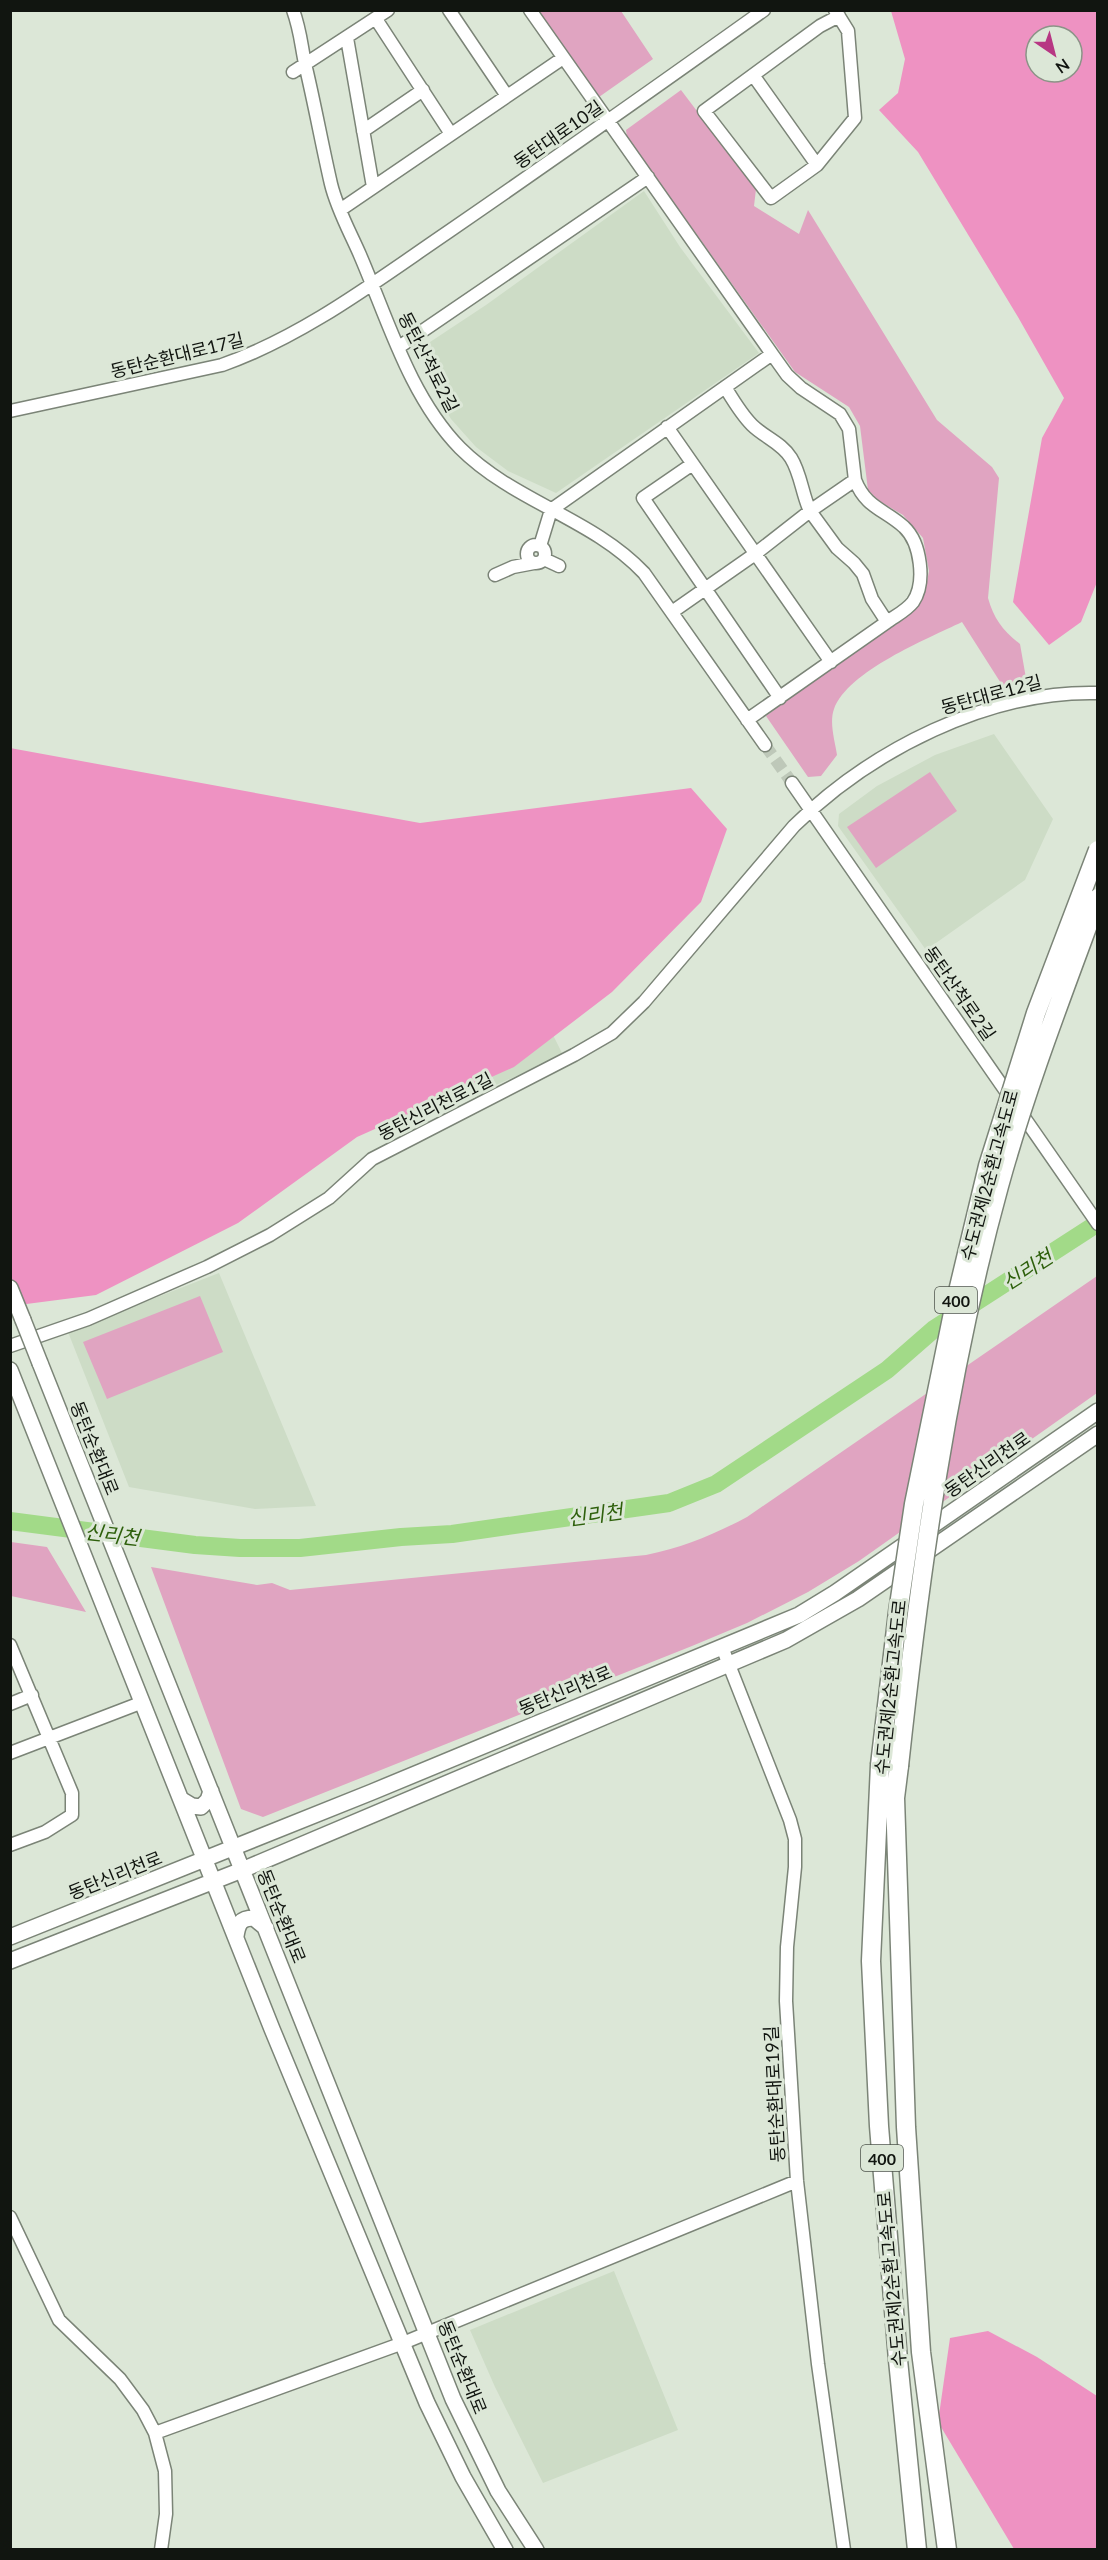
<svg xmlns="http://www.w3.org/2000/svg" width="1108" height="2560" font-family="Lato,'Noto Sans KR',sans-serif">
<style>
.built{fill:#cddcc6}
.green{fill:#e0a4c1}
.forest{fill:#ee92c2;fill-rule:evenodd}
.lines{fill:none;stroke-linecap:round;stroke-linejoin:round}
.river{stroke:#a2da88;stroke-width:18}
.minor-tunnel{stroke:#bec8b9;stroke-width:12;stroke-dasharray:12 6;stroke-linecap:butt}
.minor-casing{stroke:#7b8477;stroke-width:15}
.major-casing{stroke:#7b8477;stroke-width:18}
.highway-casing{stroke:#7b8477;stroke-width:21}
.minor{stroke:#fff;stroke-width:12}
.major{stroke:#fff;stroke-width:15}
.highway{stroke:#fff;stroke-width:18}
.major-bridge-casing{stroke:#7b8477;stroke-width:18;stroke-linecap:butt}
.highway-bridge-casing{stroke:#7b8477;stroke-width:21;stroke-linecap:butt}
.major-bridge{stroke:#fff;stroke-width:15}
.highway-bridge{stroke:#fff;stroke-width:18}
.labels{text-anchor:middle;dominant-baseline:central;stroke-width:6;stroke-linejoin:round;paint-order:stroke}
.shield{fill:#dce7d7;stroke:#4e544c;stroke-width:1.5}
.shield-label{font-size:16px;font-weight:bold;fill:#111510}
.street-label{font-size:18px;fill:#111510;stroke:#dce7d7}
.water-label{font-size:20px;font-style:italic;fill:#2e600c;stroke:#dce7d7}
</style>
<rect width="100%" height="100%" fill="#dce7d7"/>
<!-- built -->
<path class="built" d="M644,191L680,247L759,353L556,493L508,471L476,447L451,419L439,399L421,348L486,305Z
M994,734L1053,819L1025,880L926,950L838,826L839,814L877,786L935,755Z
M549,1027L563,1055L496,1085L483,1055Z
M219,1273L316,1506L255,1509L129,1487L68,1332Z
M614,2271L678,2430L543,2483L495,2387L470,2330Z"/>
<!-- green -->
<path class="green" d="M537,11H621L653,59L599,97Z
M681,90L756,189L754,206L799,234L808,210L937,420L992,467L999,478L988,598C994,619 1003,631 1020,644L1027,684L1004,688L962,622C927,639 848,671 834,709C829,723 835,741 837,755L821,776L808,777L766,716L918,603L926,587L929,571L923,538L903,515L879,501L868,490L860,426L849,407L795,372L627,137L626,130Z
M930,772L957,811L876,868L847,827Z
M1097,1276V1393L859,1561L808,1592L747,1623L692,1646L263,1817L241,1809L151,1567L257,1585L272,1583L290,1590L646,1555C684,1547 713,1535 747,1517Z
M200,1296L223,1352L107,1399L83,1342Z
M11,1542L47,1547L86,1612L11,1596Z"/>
<!-- forest -->
<path class="forest" d="M891,11H1097V582L1081,622L1049,645L1013,602L1042,438L1064,398L1018,317L918,152L879,110L898,93L905,59ZM1036,36H1072V72H1036Z
M10,748L420,823L691,788L727,829L701,902L612,992L514,1067L357,1137L238,1223L96,1295L11,1306Z
M988,2331L1037,2357L1097,2396V2549H1014L938,2422L950,2338Z"/>
<g class="lines">
<!-- river -->
<path class="river" d="M10,1521L195,1545L240,1548H300L401,1537L452,1534L669,1503L716,1484L887,1370L934,1329L1098,1223"/>
<!-- minor-tunnel -->
<path class="minor-tunnel" d="M765,745L792,783"/>
<defs>
<path id="minor" d="M293,10C301,32 301,46 306,68C315,106 322,145 331,184C337,209 350,232 360,255C388,320 410,397 460,448C514,502 592,518 644,573L765,745
M449,10L507,96
M530,10L772,354L551,510L540,546
M835,10L848,31L855,118L817,165L771,198L704,111L820,26L839,16
M376,19L451,134
M347,38L373,187
M293,72L388,10
M753,75L817,165
M363,131L423,90
M340,210L563,58
M399,347L648,177
M10,411L222,365C304,336 376,281 448,232C554,159 659,85 764,10
M667,427L831,662
M691,465L643,498L780,698
M855,480C866,508 884,509 904,527C921,543 926,583 913,602C906,611 895,616 887,622
M527 554a9 9 0 1 1 18 0a9 9 0 1 1-18 0Z
M544,559L559,566
M495,575L513,567L534,563
M672,612L755,554L810,511C802,494 801,474 791,458C782,443 764,437 752,425C741,414 733,400 725,387
M747,720L887,622L872,599L863,574L854,563L837,548L810,511L855,480L849,429L840,414L801,388L787,375L772,354
M792,783L1098,1224
M10,1346L88,1319L207,1267L270,1235L329,1198L372,1159L574,1055L612,1033L644,1002L794,826C870,751 988,690 1098,693
M10,1645L72,1793V1815L45,1832L10,1845
M722,1647L790,1820L795,1839V1867L787,1947L786,2001L797,2181L818,2364L844,2550
M10,1704L32,1695
M10,1753L143,1702
M10,2217L59,2320L120,2379L143,2410L155,2433L165,2471L166,2514L161,2550
M155,2433L403,2343L797,2181"/>
<path id="major" d="M10,1288L23,1320
M40,1363L453,2399L498,2491L536,2550
M10,1370L272,2029L427,2403L463,2477L505,2550
M182,1800L192,1806L201,1807L208,1800L211,1791
M236,1936C238,1924 240,1918 254,1918L266,1928
M10,1937L372,1792L799,1615L835,1593L1098,1411
M10,1961L242,1870L786,1640L858,1599L1098,1434"/>
<path id="highway" d="M880,1765L871,1961L879,2126L898,2360L917,2550
M899,1766L895,1798L906,2127L921,2352L947,2550"/>
</defs>
<!-- minor casing -->
<use href="#minor" class="minor-casing"/>
<!-- major casing -->
<use href="#major" class="major-casing"/>
<!-- highway casing -->
<use href="#highway" class="highway-casing"/>
<!-- minor -->
<use href="#minor" class="minor"/>
<!-- major -->
<use href="#major" class="major"/>
<!-- highway -->
<use href="#highway" class="highway"/>
<defs>
<path id="major-bridge" d="M23,1320L40,1363"/>
<path id="highway-bridge" d="M880,1765L898,1612L914,1504L954,1308L988,1166L1036,1013L1098,850
M899,1766C920,1571 947,1375 999,1186C1026,1088 1063,993 1098,898"/>
</defs>
<!-- major-bridge casing -->
<use href="#major-bridge" class="major-bridge-casing"/>
<!-- highway-bridge casing -->
<use href="#highway-bridge" class="highway-bridge-casing"/>
<!-- major-bridge -->
<use href="#major-bridge" class="major-bridge"/>
<!-- highway-bridge -->
<use href="#highway-bridge" class="highway-bridge"/>
</g>
<g class="labels">
<!-- shield labels -->
<g class="shield">
<rect x="935" y="1287" width="42" height="26" rx="4.5"/>
<rect x="861" y="2145" width="42" height="26" rx="4.5"/>
</g>
<g class="shield-label">
<text x="956" y="1300">400</text>
<text x="882" y="2158">400</text>
</g>
<!-- street labels -->
<g class="street-label">
<text transform="translate(558 134) rotate(-35)">동탄대로10길</text>
<text transform="translate(177 355) rotate(-14)">동탄순환대로17길</text>
<text transform="translate(429 362) rotate(63)">동탄산척로2길</text>
<text transform="translate(991 694) rotate(-15)">동탄대로12길</text>
<text transform="translate(960 993) rotate(55)">동탄산척로2길</text>
<text transform="translate(435 1106) rotate(-27)">동탄신리천로1길</text>
<text transform="translate(989 1175) rotate(-75)">수도권제2순환고속도로</text>
<text transform="translate(95 1448) rotate(68)">동탄순환대로</text>
<text transform="translate(987 1464) rotate(-35)">동탄신리천로</text>
<text transform="translate(890 1687) rotate(-84)">수도권제2순환고속도로</text>
<text transform="translate(565 1690) rotate(-23)">동탄신리천로</text>
<text transform="translate(115 1875) rotate(-22)">동탄신리천로</text>
<text transform="translate(282 1916) rotate(68)">동탄순환대로</text>
<text transform="translate(774 2094) rotate(-93)">동탄순환대로19길</text>
<text transform="translate(891 2279) rotate(-95)">수도권제2순환고속도로</text>
<text transform="translate(463 2367) rotate(68)">동탄순환대로</text>
</g>
<!-- water labels -->
<g class="water-label">
<text transform="translate(1027 1269) rotate(-33)">신리천</text>
<text transform="translate(595 1514) rotate(-8)">신리천</text>
<text transform="translate(112 1534) rotate(7)">신리천</text>
</g>
</g>
<!-- border -->
<rect width="1108" height="2560" fill="none" stroke="#111510" stroke-width="24"/>
<!-- north arrow -->
<g transform="translate(1054 54) rotate(145)"><circle r="28" fill="#dce7d7" stroke="#8b9387" stroke-width="1.5"/>
<path d="M0-4.5L10 22L0 15L-10 22Z" fill="#b73783"/>
<text y="-9" font-size="16" font-weight="bold" text-anchor="middle" fill="#111510">N</text>
</g>
</svg>
